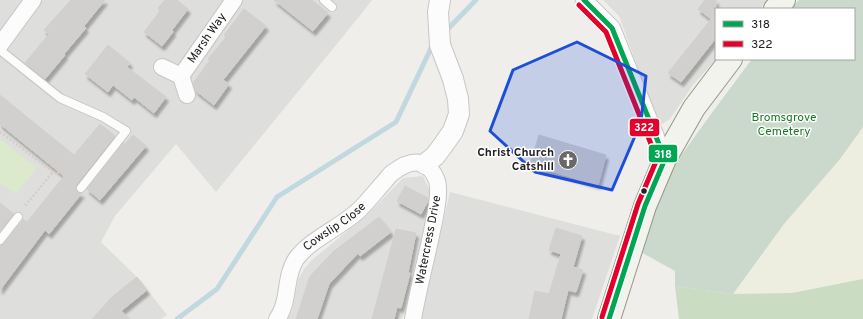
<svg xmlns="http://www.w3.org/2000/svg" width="863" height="319" font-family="Overpass,sans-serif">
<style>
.residential{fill:#dededc}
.farmland{fill:#edeedf}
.grass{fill:#dbeacd}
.forest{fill:#cadcc2}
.cemetery{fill:#cad9cb}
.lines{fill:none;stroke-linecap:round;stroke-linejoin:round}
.stream{stroke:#c1d8e0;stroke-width:5}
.building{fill:#d2d0ce;stroke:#d2d0cc;filter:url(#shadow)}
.service-casing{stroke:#c6c6c4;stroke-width:10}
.minor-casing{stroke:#c6c6c4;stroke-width:18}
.tertiary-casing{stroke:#c6c6c4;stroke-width:22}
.secondary-casing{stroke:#969884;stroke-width:24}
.path{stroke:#d7ccc9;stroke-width:2.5;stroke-dasharray:2 2;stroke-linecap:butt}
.service{stroke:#fdfcfc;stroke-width:8}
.minor{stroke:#fdfcfc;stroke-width:16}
.tertiary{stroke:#fdfcfc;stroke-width:20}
.secondary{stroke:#f3f3ed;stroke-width:22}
.bus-1-casing{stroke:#fff;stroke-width:8}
.bus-2-casing{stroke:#fff;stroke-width:8}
.bus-1{stroke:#00a651;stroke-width:5}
.bus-2{stroke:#e4002b;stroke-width:5}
.marked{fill:#1d4ed8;fill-opacity:0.2;stroke:#1d4ed8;stroke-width:3;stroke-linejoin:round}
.bus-dot{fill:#212121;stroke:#fff;stroke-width:1.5}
.labels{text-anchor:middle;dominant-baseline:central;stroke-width:3;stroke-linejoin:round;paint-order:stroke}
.street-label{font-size:12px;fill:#212121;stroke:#fff}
.park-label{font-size:12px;fill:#157a21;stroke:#fff}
.poi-label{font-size:12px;font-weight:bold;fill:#212121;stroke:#fff;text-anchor:end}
.line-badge{stroke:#fff;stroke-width:1.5}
.badge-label{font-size:11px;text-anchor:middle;font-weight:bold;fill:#fff}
</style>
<defs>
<filter id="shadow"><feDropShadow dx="2.5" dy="4.5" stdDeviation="1" flood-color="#0004"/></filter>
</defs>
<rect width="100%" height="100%" fill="#efeeeb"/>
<!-- residential -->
<path class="residential" d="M0,0H372L358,18L216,192L176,144L115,216L101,242L137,277L167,315L161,319H0Z
M603,0H768L760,9H716V59L693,85L670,119L659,126L619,16Z
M423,176L433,198L412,291L402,319H287L292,311L298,280L304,269L312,260L368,214L403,178Z
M450,192L620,236L592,319H421Z"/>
<!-- farmland -->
<path class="farmland" d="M863,127V279L792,293L733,294L784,224L840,159Z"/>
<!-- grass -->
<path class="grass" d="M0,139L37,168L16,194L0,183Z"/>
<!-- forest -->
<path class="forest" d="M863,279V319H679L675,286L733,294L792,293Z"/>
<!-- cemetery -->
<path class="cemetery" d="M799,0H863V127L840,159L784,224L733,294L675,286V271L639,251L657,197L672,168L714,110L752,59H854V9H790Z"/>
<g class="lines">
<!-- stream -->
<path class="stream" d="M444,33L476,0
M177,319L217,289L277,197L396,122L433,44"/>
</g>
<!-- building -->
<path class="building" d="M71,0H105L84,26L86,28L64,54L65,55L45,79L25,63L49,34L44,30Z
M165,0H177L188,9L172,30L173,32L162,46L144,32L160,11L158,8Z
M274,0H312L328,13L313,31Z
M705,0H716V38L681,82L668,73L711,19L698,9Z
M244,9L266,26L223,80L229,84L214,105L196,91L193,83L210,60L208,59L226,37L224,35Z
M108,45L130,63L127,67L166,97L154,113L134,97L132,100L113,85L108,92L85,74Z
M0,95L74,155L100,124L115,136L76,185V190L78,193H82L49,234L45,230L0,290V245L4,243L23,220V219L27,222L64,176L0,124Z
M133,135L146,146L100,200L87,189L123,143L125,144Z
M539,135L606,155L598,185L530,165Z
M405,186L428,198V201L421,214L397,201Z
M0,203L14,214L0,231Z
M379,217L391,232L360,256L358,253L329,284L317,319H296L310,276L334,251Z
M556,228L582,236L573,267L583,270L576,292L568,290L561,319H529L535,291L549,294L561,254L549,250Z
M396,229L416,233L408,273H410L401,308L397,307L394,319H372Z
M137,277L147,290L121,311L130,319H92L113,296Z"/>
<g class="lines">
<defs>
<path id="service" d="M324,0L332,7
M0,50L60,98L103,117L126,131L81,188
M0,240L18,217"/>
<g id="minor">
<path d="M584,0L612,28L665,159"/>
<path d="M0,45L33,0"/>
<path d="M162,67L181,76L187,95"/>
<path id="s1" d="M181,76L234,0"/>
<path id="s2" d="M277,319C290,302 284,277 296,259C310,239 342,227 360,209C369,200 376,191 384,182C387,179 389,175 392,173C400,167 411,161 420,163C430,165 438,178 438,188C439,204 434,220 431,236C425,264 418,291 413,319"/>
</g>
<path id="tertiary" d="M425,164L435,156L444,144L453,131L459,114L458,99L453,79L440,45L438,12L440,0"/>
<path id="secondary" d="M775,9L784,0
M609,319L645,206L665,159L694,108L731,59"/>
</defs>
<!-- service casing -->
<use href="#service" class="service-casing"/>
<!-- minor casing -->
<use href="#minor" class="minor-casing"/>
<!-- tertiary casing -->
<use href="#tertiary" class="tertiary-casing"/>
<!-- secondary casing -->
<use href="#secondary" class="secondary-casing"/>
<!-- path -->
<path class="path" d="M0,132L53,172L24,207
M53,172L66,174L72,180"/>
<!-- service -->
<use href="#service" class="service"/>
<!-- minor -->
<use href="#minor" class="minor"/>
<!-- tertiary -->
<use href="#tertiary" class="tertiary"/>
<!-- secondary -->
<use href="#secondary" class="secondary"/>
<defs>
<path id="bus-1" d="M584,0L612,28L665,159L645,206L609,319"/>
<path id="bus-2" d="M579,5L606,32L657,159L638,204L602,317"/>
</defs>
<!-- bus-1 casing -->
<use href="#bus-1" class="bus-1-casing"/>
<!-- bus-2 casing -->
<use href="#bus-2" class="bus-2-casing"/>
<!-- bus-1 -->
<use href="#bus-1" class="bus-1"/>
<!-- bus-2 -->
<use href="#bus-2" class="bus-2"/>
</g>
<!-- marked area -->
<path class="marked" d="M577,42L646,76L641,122L612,190L535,172L490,131L513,70Z"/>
<!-- icons -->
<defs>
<symbol id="church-disc" viewBox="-11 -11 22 22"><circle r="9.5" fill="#696968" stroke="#fff"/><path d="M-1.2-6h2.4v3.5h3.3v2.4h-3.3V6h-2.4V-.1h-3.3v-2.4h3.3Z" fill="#fff"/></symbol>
</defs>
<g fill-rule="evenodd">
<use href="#church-disc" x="557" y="149" width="22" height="22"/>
</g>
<!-- markers -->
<circle class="bus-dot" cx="644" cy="191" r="3.5"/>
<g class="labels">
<!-- street labels -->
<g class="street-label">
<text stroke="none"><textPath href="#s1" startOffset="46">Marsh Way</textPath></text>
<text stroke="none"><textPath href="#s2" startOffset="114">Cowslip Close</textPath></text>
<text transform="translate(429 240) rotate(-79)">Watercress Drive</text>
</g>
<!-- park labels -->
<g class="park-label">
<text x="784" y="118">Bromsgrove<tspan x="784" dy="14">Cemetery</tspan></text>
</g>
<!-- poi labels -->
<g class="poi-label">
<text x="554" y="153">Christ Church<tspan x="554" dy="14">Catshill</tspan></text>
</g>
</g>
<g class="line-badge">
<rect x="629" y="118" width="31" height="19" rx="4" fill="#e4002b"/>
<rect x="648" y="144" width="30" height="19" rx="4" fill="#00a651"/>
</g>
<g class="badge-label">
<text x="644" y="131">322</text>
<text x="663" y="158">318</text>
</g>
<!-- legend -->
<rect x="715" y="8" width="140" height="52" fill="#ffffff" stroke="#a6a6a6"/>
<rect x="723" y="21" width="20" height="6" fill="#00a651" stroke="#a6a6a6"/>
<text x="751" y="28" font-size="12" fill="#212121">318</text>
<rect x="723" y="41" width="20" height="6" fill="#e4002b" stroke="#a6a6a6"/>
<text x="751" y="48" font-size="12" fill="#212121">322</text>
</svg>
